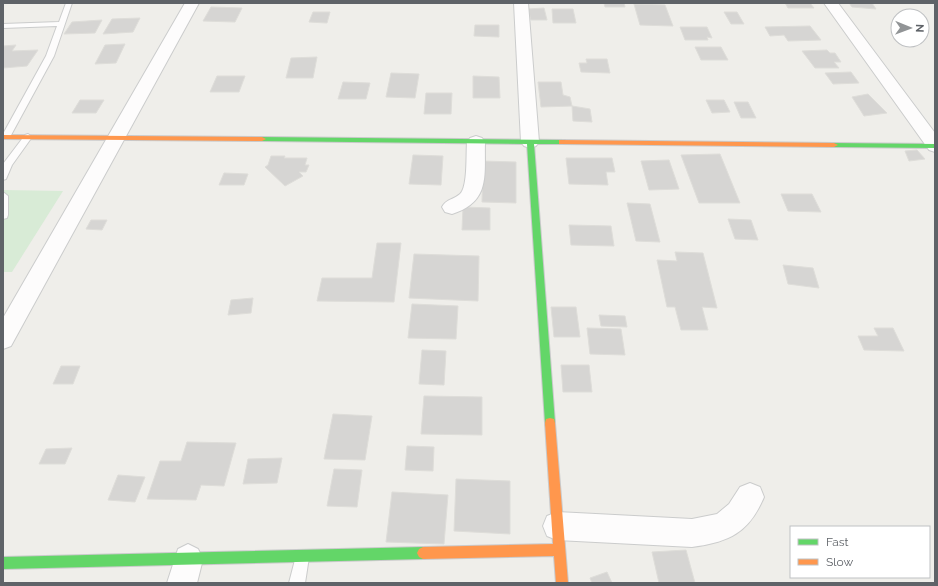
<svg xmlns="http://www.w3.org/2000/svg" width="938" height="586" font-family="Raleway,sans-serif">
<style>
.green{fill:#d8ebd6}
.building{fill:#d6d5d3;stroke:#deddd9}
.lines{fill:none;stroke-linecap:round;stroke-linejoin:round}
.lane-casing{stroke:#cbcccc;stroke-width:2}
.street-casing{stroke:#cbcccc;stroke-width:2}
.fast-casing{stroke:#cacacb;stroke-width:2}
.slow-casing{stroke:#cacacb;stroke-width:2}
.lane{fill:#fdfcfc;fill-rule:evenodd}
.street{fill:#fdfcfc;fill-rule:evenodd}
.fast{fill:#63d668;fill-rule:evenodd}
.slow{fill:#ff974d;fill-rule:evenodd}
</style>
<rect width="100%" height="100%" fill="#efeeea"/>
<!-- green -->
<path class="green" d="M3,190L63,191L12,272H3Z"/>
<!-- building -->
<path class="building" d="M604,3H624L625,7H605Z
M785,3H810L814,8H788Z
M849,3H872L876,9L852,7Z
M634,4L665,5L673,26L640,25Z
M211,7L242,8L235,22L203,21Z
M544,8L547,20H531L528,9Z
M552,9H573L576,23H553Z
M313,12H330L327,23L309,22Z
M724,12H737L744,24H731Z
M140,18L133,32L103,34L112,19Z
M102,20L95,33L64,34L72,22Z
M475,25H499V37L474,36Z
M810,26L821,40L788,41L784,35L770,36L765,27Z
M680,27H707L712,38L707,37L708,40H685Z
M125,44L116,63L95,64L105,45Z
M16,45L12,51L38,50L27,66L3,68V46Z
M695,47H721L728,60H701Z
M827,50L830,53H835L841,62H834L839,68H815L802,51Z
M317,57L313,78H286L291,58Z
M586,59H607L610,73L581,72L579,63H587Z
M851,72L859,83L833,84L825,73Z
M391,73L419,74L415,98L386,97Z
M217,76H245L239,92H210Z
M473,76L499,77L500,98H473Z
M343,82L370,83L366,99H338Z
M538,82H561L563,95L570,97L572,106L541,107Z
M426,93H452L451,114H424Z
M868,94L887,113L864,116L852,97Z
M80,100H104L96,113H72Z
M706,100H724L730,112L712,113Z
M734,102H748L756,118H741Z
M572,106L590,109L592,122L573,121Z
M917,150L925,159L909,161L905,151Z
M720,154L740,203H699L681,155Z
M413,155L443,156L441,185L409,184Z
M271,156H285L284,158H307L305,165H309L306,172H299L303,176L285,186L265,167L268,165Z
M566,158H612L615,172H606L608,185L569,184Z
M669,160L679,189L649,190L641,161Z
M483,161L516,162V203L482,202Z
M224,173L248,174L244,185H219Z
M781,194H812L821,212L788,211Z
M627,203L650,204L660,242L636,241Z
M463,207L490,208V230H462Z
M728,219L751,220L758,240L735,239Z
M91,220H107L102,230L86,229Z
M569,225L611,226L614,246L571,245Z
M377,243H401L394,302L317,301L322,278H372Z
M675,252L703,253L717,308L702,307L708,330H681L675,307H667L657,260L677,261Z
M414,254L479,256L478,301L409,298Z
M783,265L813,268L819,288L788,284Z
M253,298L251,313L228,315L231,300Z
M412,304L458,306L456,339L408,338Z
M551,307H576L580,337H554Z
M599,315L625,316L627,327L601,326Z
M587,328L621,329L625,355L590,354Z
M874,328H893L904,351L864,350L858,336H878Z
M422,350L446,351L444,385L419,384Z
M561,365H589L592,392H563Z
M61,366H80L73,384H53Z
M424,396L482,397V435L421,434Z
M333,414L372,416L365,460L324,459Z
M187,442L236,443L224,486L201,485L196,500L147,499L160,461H181Z
M407,446L434,447L433,471L405,470Z
M72,448L65,464H39L46,449Z
M282,458L277,483L243,484L248,459Z
M334,469L362,470L357,507L327,506Z
M118,475L145,477L135,502L108,500Z
M456,479L510,481V534L454,531Z
M392,492L448,495L444,544L386,542Z
M686,550L695,583H659L652,552Z
M607,572L612,583H592L590,578Z"/>
<g class="lines">
<defs>
<path id="lane" d="M66,3H72L54,56L10,137L9,139H3V134L46,56L57,26L3,28V24L59,22Z
M28,134L32,137L12,165L6,179L3,180V164L25,135Z
M3,192L8,196V215L7,218L3,219Z
M302,550L307,552L309,557L305,583H289L297,552Z"/>
<path id="street" d="M185,3H199L11,346L3,349V318Z
M514,3H528L539,142L536,146L530,148L524,146L521,142Z
M824,3H838L935,133V152L929,150Z
M476,136L482,138L485,142C484,175 491,202 452,214L445,212L442,207C446,199 453,200 460,194C468,187 466,154 467,142L470,138Z
M750,483L760,487L764,497C749,533 729,542 692,547L557,540L547,536L543,526L547,516L557,512L692,519L717,514L729,504L740,487Z
M188,544L198,549L203,559L197,583H167L178,549Z"/>
<path id="fast" d="M259,137L565,140V144H534L555,423L554,427L550,428L546,427L545,423L527,144L262,141H259Z
M831,143L935,144V148L834,147H831Z
M423,547L427,549L429,553L427,557L423,559L3,569V557Z"/>
<path id="slow" d="M3,135L262,137L266,139L262,141L3,139Z
M559,140L834,143L838,145L834,147L562,144H559Z
M550,418L554,419L555,423L568,583H556L554,556L423,559L419,557L417,553L419,549L423,547L553,544L545,423L546,419Z"/>
</defs>
<!-- lane casing -->
<use href="#lane" class="lane-casing"/>
<!-- street casing -->
<use href="#street" class="street-casing"/>
<!-- fast casing -->
<use href="#fast" class="fast-casing"/>
<!-- slow casing -->
<use href="#slow" class="slow-casing"/>
<!-- lane -->
<use href="#lane" class="lane"/>
<!-- street -->
<use href="#street" class="street"/>
<!-- fast -->
<use href="#fast" class="fast"/>
<!-- slow -->
<use href="#slow" class="slow"/>
</g>
<!-- border -->
<rect width="938" height="586" fill="none" stroke="#5f6368" stroke-width="8"/>
<!-- legend -->
<rect x="790" y="526" width="140" height="52" fill="#ffffff" stroke="#bfc1c3"/>
<rect x="798" y="539" width="20" height="6" fill="#63d668" stroke="#bfc1c3"/>
<text x="826" y="546" font-size="12" fill="#5f6368">Fast</text>
<rect x="798" y="559" width="20" height="6" fill="#ff974d" stroke="#bfc1c3"/>
<text x="826" y="566" font-size="12" fill="#5f6368">Slow</text>
<!-- north arrow -->
<g transform="translate(910 28) rotate(91)"><circle r="19" fill="#ffffff" stroke="#bfc1c3"/>
<path d="M0-3L7 15L0 10L-7 15Z" fill="#919496"/>
<text y="-6" font-size="11" font-weight="bold" text-anchor="middle" fill="#5f6368">N</text>
</g>
</svg>
